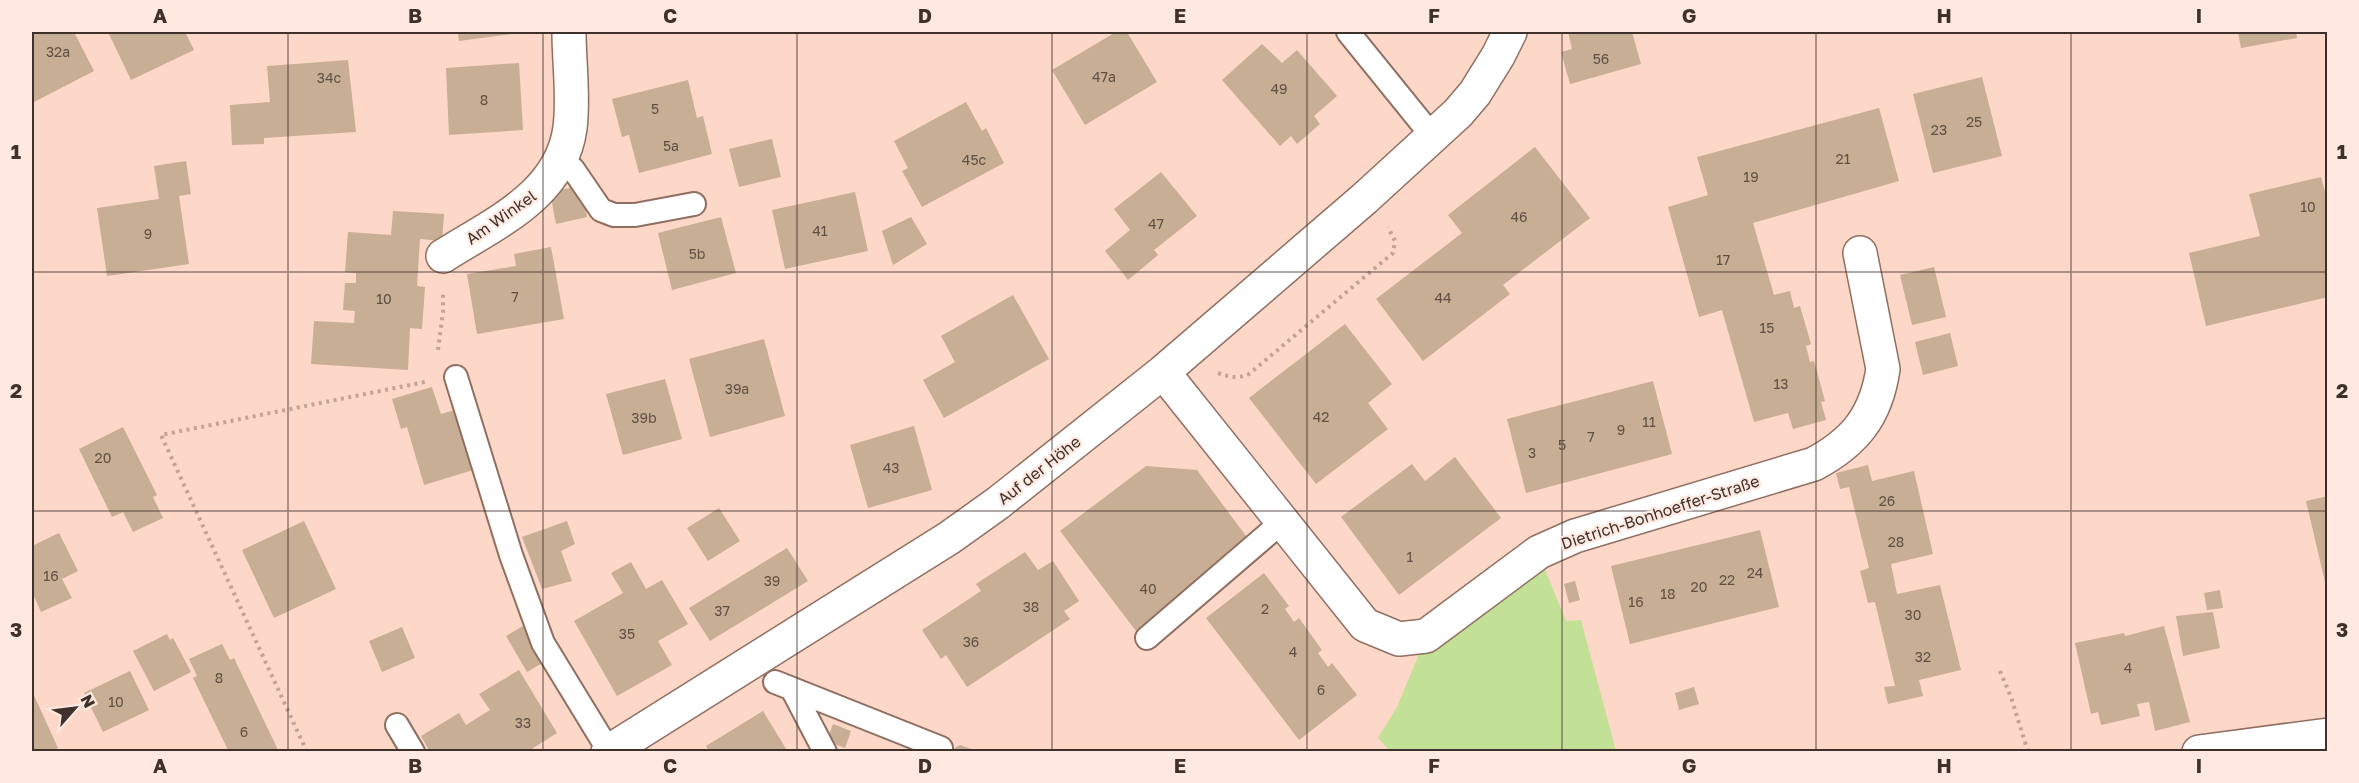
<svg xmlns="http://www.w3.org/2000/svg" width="2359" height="783" font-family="'Golos Text',sans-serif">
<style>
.green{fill:#c2e096}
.building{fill:#c7ae94}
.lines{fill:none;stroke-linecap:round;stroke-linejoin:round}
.lane-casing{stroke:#8f6f61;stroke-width:26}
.street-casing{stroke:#8f6f61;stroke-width:36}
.path{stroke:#c2a397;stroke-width:4;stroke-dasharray:3 4.5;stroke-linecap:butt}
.lane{stroke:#fff;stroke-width:22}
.street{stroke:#fff;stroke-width:33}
.grid{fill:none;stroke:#3e302a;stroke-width:1.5;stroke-opacity:0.55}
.labels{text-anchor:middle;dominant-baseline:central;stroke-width:4.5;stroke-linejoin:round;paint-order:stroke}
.number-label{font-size:14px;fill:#605044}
.street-label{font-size:16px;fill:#3e302a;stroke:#ffe8df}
.neatline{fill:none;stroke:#3e302a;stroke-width:2}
.grid-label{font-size:20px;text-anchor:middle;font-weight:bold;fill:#3e302a}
</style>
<rect width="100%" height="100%" fill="#fdd7c8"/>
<!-- green -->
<path class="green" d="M1543,565L1566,621L1581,620L1616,751H1390L1378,738L1397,707L1419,654L1462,631L1491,605Z"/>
<!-- building -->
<path class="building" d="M32,32H74L94,71L34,102L32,97Z
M108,32H185L194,50L131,80Z
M458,32H512V34L459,41Z
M1116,32H1127L1157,82L1085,125L1052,70Z
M1568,32H1632L1641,64L1570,84L1561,52L1572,49Z
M2238,32H2296L2297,38L2241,48Z
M1262,44L1282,63L1297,50L1337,96L1314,116L1320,124L1297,144L1291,136L1280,146L1222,80Z
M348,60L356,132L264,138V144L232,145L230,105L270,102L267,66Z
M519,63L523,130L449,135L446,68Z
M1982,77L2002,156L1933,173L1913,94Z
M688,80L697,118L703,116L712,154L639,173L629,135L622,137L612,99Z
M966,102L982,131L986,128L1004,163L922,207L902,171L908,168L894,141Z
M1879,108L1899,181L1753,223L1774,295L1790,291L1794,308L1800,306L1811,344L1806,346L1810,362L1814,361L1825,401L1821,402L1826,420L1793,429L1788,413L1754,422L1722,310L1699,317L1668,207L1708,195L1697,157Z
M772,139L781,177L739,187L729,149Z
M1535,147L1590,218L1503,285L1510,294L1423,361L1376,299L1462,233L1448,215Z
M186,161L191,194L179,196L189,264L107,276L97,208L159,199L154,166Z
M1161,172L1197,216L1154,250L1158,255L1128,280L1105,251L1130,230L1114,209Z
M2321,177L2328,203V297L2206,326L2189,253L2260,236L2249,194Z
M575,187L584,199L587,217L556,224L550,192Z
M855,192L868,251L785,269L772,210Z
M393,211L444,214L442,241L420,239L417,286L425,287L422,329L410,328L408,370L311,364L314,321L354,323L355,311L343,310L345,283H356V273L345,272L348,232L391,235Z
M721,217L736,273L672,290L658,233Z
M911,217L927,244L893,265L882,231Z
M551,247L564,319L477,334L467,274L516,266L514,254Z
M1934,267L1946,317L1912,325L1900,275Z
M1013,295L1049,359L944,418L923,380L955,362L941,336Z
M1345,324L1392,384L1368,403L1388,429L1316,484L1249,398Z
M1950,333L1958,366L1923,375L1915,342Z
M764,339L785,416L710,437L689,359Z
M665,379L682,439L623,455L606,394Z
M1653,381L1672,454L1526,493L1507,419Z
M432,387L441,414L462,408L480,468L424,485L407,427L401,429L392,399Z
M914,426L932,490L868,508L850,445Z
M123,427L157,495L153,497L163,518L133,532L123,512L112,517L79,449Z
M1455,457L1501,518L1399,595L1341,517L1412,464L1425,481Z
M1868,465L1872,481L1914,471L1933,554L1891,564L1897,594L1940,585L1961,670L1919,680L1923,696L1888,704L1884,687L1895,686L1875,602L1868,603L1860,571L1869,568L1849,487L1840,489L1836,473Z
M1146,466L1197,470L1252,544L1136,631L1060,531Z
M2328,496V582H2325L2306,501Z
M719,508L740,541L708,561L687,528Z
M304,521L336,589L274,618L242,550Z
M567,521L575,544L561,551L572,581L542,589L522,537Z
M1760,530L1779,607L1630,644L1611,566Z
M59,533L78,571L62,579L72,598L41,612L32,592V546Z
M787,548L808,581L710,641L689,608Z
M1025,552L1038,570L1053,561L1079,601L1064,611L1070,619L967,687L946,655L941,659L922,630L981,591L976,584Z
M631,562L646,589L662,580L688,624L658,641L672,665L617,696L574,621L623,593L611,573Z
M1264,573L1289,606L1285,609L1294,622L1299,618L1322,650L1318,653L1328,667L1332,663L1357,695L1299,740L1206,618Z
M1575,581L1580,600L1569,603L1564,584Z
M2220,590L2223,608L2207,610L2204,593Z
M2213,612L2220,648L2183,656L2176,616Z
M523,626L544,662L527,672L506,636Z
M2164,626L2190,722L2155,731L2149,702L2137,704L2140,716L2101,725L2098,712L2091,714L2075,643L2124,633L2125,636Z
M402,627L415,658L382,672L369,641Z
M167,634L170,640L173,638L191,672L154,691L133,651Z
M222,644L230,660L234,658L279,752H229L193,678L197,676L189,659Z
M519,670L557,733L527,752H430L421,736L459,713L466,725L490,710L479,694Z
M130,671L149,710L103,732L84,693Z
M1694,687L1699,704L1679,710L1675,693Z
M32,691L58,748L51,752H32Z
M763,711L788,752H709L706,746Z
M833,724L851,731L845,748L827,741Z
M960,745L977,751V752H948Z"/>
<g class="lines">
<defs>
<path id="lane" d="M1348,32L1433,137
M561,162L573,169L601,210L614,215H635L694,204
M456,377L511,555L543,643L609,751
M1147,638L1282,522
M775,682L941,748
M792,689L825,752
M397,725L413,752"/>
<path id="street" d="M443,256C495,223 561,195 570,128C574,96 569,63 569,32
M1163,372L1365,625L1399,639L1426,636L1539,552L1575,536L1814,464C1855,442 1876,416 1883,369L1860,253
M608,752L949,538L998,503L1163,372L1364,199L1458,113L1475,93L1498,56L1510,32
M2199,752L2328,735"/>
</defs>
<!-- lane casing -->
<use href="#lane" class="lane-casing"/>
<!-- street casing -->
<use href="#street" class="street-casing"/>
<!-- path -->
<path class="path" d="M438,350L443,312V292
M1218,373C1230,377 1238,379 1249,374L1393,253L1395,241L1388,227
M2000,671L2011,697L2028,752
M307,752L161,435L425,382"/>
<!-- lane -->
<use href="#lane" class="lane"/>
<!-- street -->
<use href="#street" class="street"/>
</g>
<!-- grid -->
<path class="grid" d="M288,32V752M543,32V752M797,32V752M1052,32V752M1307,32V752M1562,32V752M1816,32V752M2071,32V752M32,272H2328M32,511H2328"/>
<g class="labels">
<!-- number labels -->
<g class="number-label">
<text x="58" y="51">32a</text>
<text x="1601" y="58">56</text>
<text x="1104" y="76">47a</text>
<text x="329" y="77">34c</text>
<text x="1279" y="88">49</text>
<text x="484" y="99">8</text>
<text x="655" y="108">5</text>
<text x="1974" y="121">25</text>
<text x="1939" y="129">23</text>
<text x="671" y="145">5a</text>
<text x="1843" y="158">21</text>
<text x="974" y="159">45c</text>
<text x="1751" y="176">19</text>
<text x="2308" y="206">10</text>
<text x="1519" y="216">46</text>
<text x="1156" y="223">47</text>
<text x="820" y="230">41</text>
<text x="148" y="233">9</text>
<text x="697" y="253">5b</text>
<text x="1723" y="259">17</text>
<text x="515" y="296">7</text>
<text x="1443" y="297">44</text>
<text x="384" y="298">10</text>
<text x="1767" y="327">15</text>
<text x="1781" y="383">13</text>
<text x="737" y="388">39a</text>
<text x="1321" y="416">42</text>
<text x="644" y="417">39b</text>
<text x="1649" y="421">11</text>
<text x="1621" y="429">9</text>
<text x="1591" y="436">7</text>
<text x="1562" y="444">5</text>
<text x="1532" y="452">3</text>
<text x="103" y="457">20</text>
<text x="891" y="467">43</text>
<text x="1887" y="500">26</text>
<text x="1896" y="541">28</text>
<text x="1410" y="556">1</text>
<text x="1755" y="572">24</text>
<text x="51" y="575">16</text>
<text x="1727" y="579">22</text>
<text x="772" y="580">39</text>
<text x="1699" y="586">20</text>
<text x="1148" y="588">40</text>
<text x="1668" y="593">18</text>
<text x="1636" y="601">16</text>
<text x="1031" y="606">38</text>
<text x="1265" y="608">2</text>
<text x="722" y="610">37</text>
<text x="1913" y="614">30</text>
<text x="627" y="633">35</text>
<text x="971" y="641">36</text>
<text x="1293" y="651">4</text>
<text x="1923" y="656">32</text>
<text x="2128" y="667">4</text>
<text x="219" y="677">8</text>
<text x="1321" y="689">6</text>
<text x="116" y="701">10</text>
<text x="523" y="722">33</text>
<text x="244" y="731">6</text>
</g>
<!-- street labels -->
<g class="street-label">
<text transform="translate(501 217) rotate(-35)">Am Winkel</text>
<text transform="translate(1039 470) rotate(-38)">Auf der Höhe</text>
<text transform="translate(1660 512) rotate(-18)">Dietrich-Bonhoeffer-Straße</text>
</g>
</g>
<!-- border -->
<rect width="2359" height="783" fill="none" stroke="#ffe8df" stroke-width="66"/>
<!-- north arrow -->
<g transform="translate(75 708) rotate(62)" stroke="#ffe8df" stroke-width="4.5" paint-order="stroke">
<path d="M0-4.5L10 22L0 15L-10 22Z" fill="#3e302a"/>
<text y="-9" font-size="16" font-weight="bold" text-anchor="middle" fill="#3e302a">N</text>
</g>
<rect x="33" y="33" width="2293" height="717" class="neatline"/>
<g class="grid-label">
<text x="160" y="23">A</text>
<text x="415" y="23">B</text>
<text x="670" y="23">C</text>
<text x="925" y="23">D</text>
<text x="1180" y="23">E</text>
<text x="1434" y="23">F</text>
<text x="1689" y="23">G</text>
<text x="1944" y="23">H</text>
<text x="2199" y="23">I</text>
<text x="16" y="159">1</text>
<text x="2342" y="159">1</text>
<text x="16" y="398">2</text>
<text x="2342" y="398">2</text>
<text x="16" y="637">3</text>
<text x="2342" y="637">3</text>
<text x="160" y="773">A</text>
<text x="415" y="773">B</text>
<text x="670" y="773">C</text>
<text x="925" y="773">D</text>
<text x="1180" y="773">E</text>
<text x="1434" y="773">F</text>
<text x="1689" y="773">G</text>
<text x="1944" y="773">H</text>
<text x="2199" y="773">I</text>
</g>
</svg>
